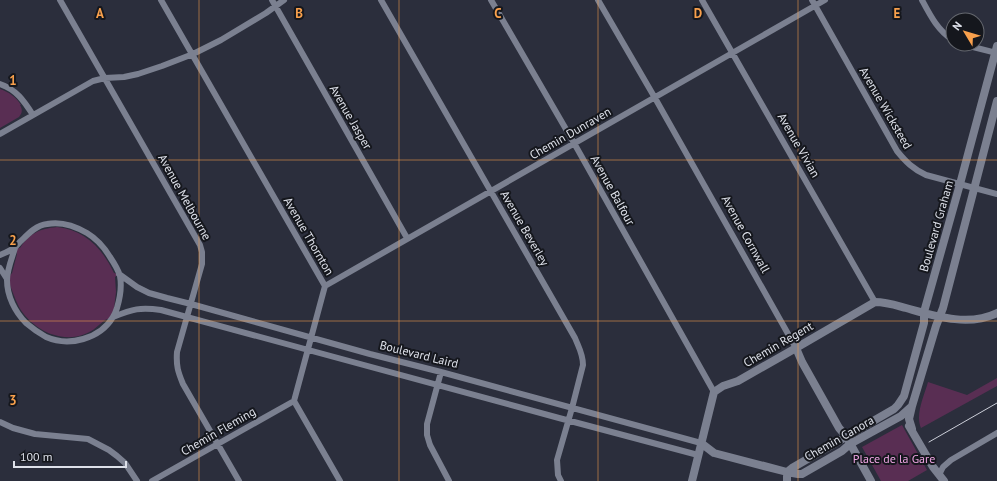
<svg xmlns="http://www.w3.org/2000/svg" width="997" height="481" font-family="'PT Sans',sans-serif">
<style>
.green{fill:#592e53}
.lines{fill:none;stroke-linecap:round;stroke-linejoin:round}
.minor{stroke:#7b8090;stroke-width:6}
.tertiary{stroke:#7b8090;stroke-width:8}
.tram{stroke:#cbced8;stroke-width:1}
.grid{fill:none;stroke:#f9a04c;stroke-width:1;stroke-opacity:0.55}
.labels{text-anchor:middle;dominant-baseline:central;stroke-width:4;stroke-linejoin:round;paint-order:stroke}
.street-label{font-size:12px;fill:#dee1ea;stroke:#15171d}
.park-label{font-size:12px;fill:#efa5e3;stroke:#15171d}
.grid-label{font-size:13px;text-anchor:middle;font-weight:bold;fill:#f9a04c;stroke:#15171d;stroke-width:4;stroke-linejoin:round;paint-order:stroke}
</style>
<rect width="100%" height="100%" fill="#2b2e3c"/>
<!-- green -->
<path class="green" d="M0,89C9,92 16,97 21,105H20C23,110 22,113 19,117L0,128Z
M57,227C85,230 102,248 114,273L119,274L115,277L116,292L113,317C111,318 107,319 105,320C97,326 95,330 85,334C60,344 32,329 19,307C14,298 12,288 7,279L12,273L17,254L15,248H20C30,233 39,229 57,227Z
M997,378V386L921,428C915,415 924,396 928,382L967,395Z
M902,425L927,470L908,481H881L862,447Z"/>
<g class="lines">
<!-- minor -->
<path class="minor" d="M60,0L200,245L202,252V264L177,352C176,366 178,372 183,384L239,481
M161,0L325,286L294,401L340,481
M272,0L407,238
M381,0L575,338C579,348 583,354 583,365L572,408L557,460L558,475L561,481
M491,0L574,143L714,392
M598,0L655,98L796,348
M702,0L875,302
M812,0L897,151C906,162 913,169 926,175L997,194
M922,0C930,15 938,31 953,40
M961,44L997,53
M0,84C16,89 24,101 33,115
M0,134L93,81L105,78L124,77L138,74L162,66L193,54L221,40L266,13L284,0
M0,255C5,253 10,251 14,248C17,246 19,242 22,240C29,233 37,225 47,224C62,221 75,226 87,233C97,239 104,247 110,257C114,263 118,269 120,276C122,287 120,298 117,308C116,311 115,314 113,317C100,339 69,347 46,337C39,333 33,329 26,323C15,312 7,296 7,280C7,270 12,258 15,248
M0,268L7,279
M119,274L137,287L149,293L167,298L191,304L370,354L441,372L701,443
M325,286L825,0
M113,317C133,309 140,307 161,310L559,418L698,455
M441,372L427,424V435L430,445L449,481
M0,422L13,428L35,434L88,439L109,450L117,456L125,463L137,481
M939,475L943,467L951,460L997,433
M152,481L294,401"/>
<!-- tertiary -->
<path class="tertiary" d="M796,348L802,362L839,428L846,436L871,481
M909,426L933,467L944,481
M912,429L909,419L912,406L936,326L943,308L997,101
M701,443L714,453L787,472L798,474H802L842,451L850,444L901,416L911,407
M692,481L714,392L723,386L738,381L796,348L875,302C886,302 895,305 906,308C935,316 968,327 997,313
M787,481V472L792,468L894,409L898,405L904,396L924,323V312L960,184L997,46"/>
<!-- tram -->
<path class="tram" d="M929,442L997,403"/>
</g>
<!-- grid -->
<path class="grid" d="M199,0V481M399,0V481M598,0V481M798,0V481M0,160H997M0,321H997"/>
<g class="labels">
<!-- street labels -->
<g class="street-label">
<text transform="translate(886 108) rotate(60)">Avenue Wicksteed</text>
<text transform="translate(351 117) rotate(60)">Avenue Jasper</text>
<text transform="translate(570 133) rotate(-30)">Chemin Dunraven</text>
<text transform="translate(799 145) rotate(60)">Avenue Vivian</text>
<text transform="translate(613 190) rotate(61)">Avenue Balfour</text>
<text transform="translate(185 197) rotate(61)">Avenue Melbourne</text>
<text transform="translate(936 226) rotate(-74)">Boulevard Graham</text>
<text transform="translate(525 228) rotate(60)">Avenue Beverley</text>
<text transform="translate(746 234) rotate(61)">Avenue Cornwall</text>
<text transform="translate(309 236) rotate(60)">Avenue Thornton</text>
<text transform="translate(778 344) rotate(-30)">Chemin Regent</text>
<text transform="translate(419 354) rotate(14)">Boulevard Laird</text>
<text transform="translate(218 431) rotate(-30)">Chemin Fleming</text>
<text transform="translate(839 438) rotate(-30)">Chemin Canora</text>
</g>
<!-- park labels -->
<g class="park-label">
<text x="894" y="458">Place de la Gare</text>
</g>
</g>
<g class="grid-label">
<text x="100" y="18">A</text>
<text x="299" y="18">B</text>
<text x="498" y="18">C</text>
<text x="698" y="18">D</text>
<text x="897" y="18">E</text>
<text x="13" y="85">1</text>
<text x="13" y="245">2</text>
<text x="13" y="405">3</text>
</g>
<!-- north arrow -->
<g transform="translate(965 32) rotate(308)"><circle r="19" fill="#15171d" stroke="#65686f"/>
<path d="M0-3L7 15L0 10L-7 15Z" fill="#f9a04c"/>
<text y="-6" font-size="11" font-weight="bold" text-anchor="middle" fill="#dee1ea">N</text>
</g>
<!-- scale -->
<path d="M14 461v6h112v-6" fill="none" stroke="#dee1ea" stroke-width="2"/>
<text x="20" y="461" font-size="12" fill="#dee1ea" stroke="#15171d" stroke-width="3" paint-order="stroke">100 m</text>
</svg>
